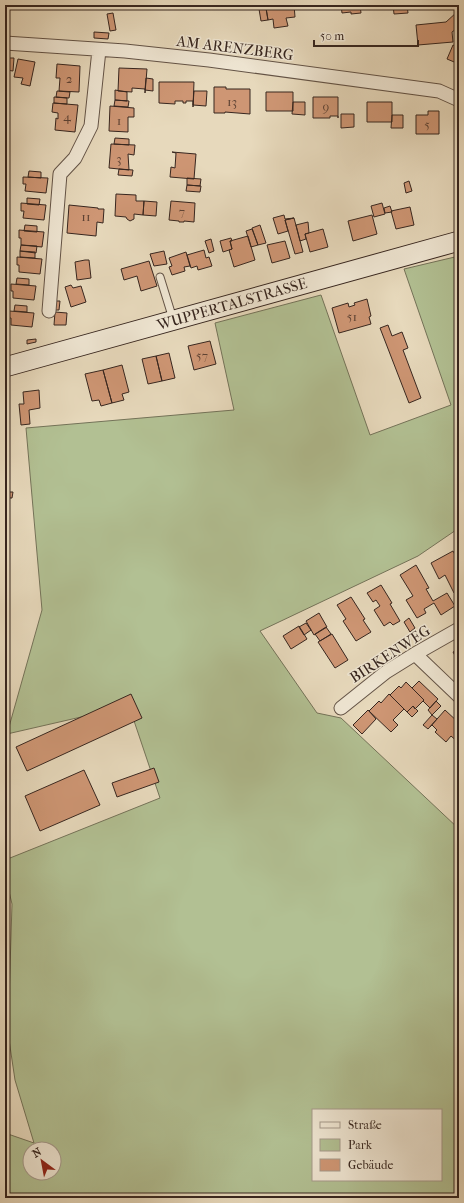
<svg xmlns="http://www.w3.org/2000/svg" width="464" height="1203" font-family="'IM FELL French Canon',serif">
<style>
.green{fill:#b2c093;stroke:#747359;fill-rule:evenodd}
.building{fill:#ce9674;stroke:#37261f}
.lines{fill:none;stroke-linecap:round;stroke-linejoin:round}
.service-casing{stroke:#635346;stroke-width:9}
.minor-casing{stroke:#635346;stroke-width:15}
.secondary-casing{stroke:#37261f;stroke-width:21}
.service{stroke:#efe6d3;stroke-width:7}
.minor{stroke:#efe6d3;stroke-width:13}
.secondary{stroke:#efe6d3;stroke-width:19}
.labels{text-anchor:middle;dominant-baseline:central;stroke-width:3;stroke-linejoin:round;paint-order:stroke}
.number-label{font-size:13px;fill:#5d4234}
.street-label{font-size:15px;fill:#37261f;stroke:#efe6d3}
</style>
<rect width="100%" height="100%" fill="#e7d9bc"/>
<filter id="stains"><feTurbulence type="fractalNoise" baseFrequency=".005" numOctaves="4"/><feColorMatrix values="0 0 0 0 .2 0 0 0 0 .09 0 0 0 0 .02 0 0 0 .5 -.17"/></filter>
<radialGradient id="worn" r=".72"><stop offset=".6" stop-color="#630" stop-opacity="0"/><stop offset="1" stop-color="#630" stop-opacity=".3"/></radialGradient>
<!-- green -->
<path class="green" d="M459,256V528L418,556L260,631L317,713L341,718L459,829V1198H5V1133L34,1143L15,1080L8,1033L12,904L7,883L5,879V860L160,798L129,706L7,734L42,610L26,428L234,410L215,323L321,295L370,435L451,405L404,269ZM313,1110H441V1180H313ZM30,1149H54V1173H30Z"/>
<!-- building -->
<path class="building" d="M280,5H294L295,17L286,18L288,26L274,28L273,19L268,20L266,8H280Z
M341,5H360L361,13L351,14V12L342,13Z
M393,5H407L408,13L394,14Z
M266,8L268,20L261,21L259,9Z
M457,12L459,15V27L452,32L453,42L418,45L416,25L446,22Z
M113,13L116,30L110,31L107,14Z
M94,32L109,33L108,39L94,38Z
M453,45L459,48V64L447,59Z
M7,58H14L13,71L6,70Z
M18,59L35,62L30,86L21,84L23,78L14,77Z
M57,64L80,66L79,92L59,91L60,78H56Z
M119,68L147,69L145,93V89L132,88V92L118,91Z
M146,78L153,79V91L145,90Z
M159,82H194L193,107V101H186V103H183V101H175V104L159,103Z
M214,87H226V89H250V114L225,112V113H214Z
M115,90L127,92V101L115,100Z
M57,91L70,92L69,98L56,97Z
M194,91H207L206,106L193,105Z
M266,92H293V111H266Z
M54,97L67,98V104L54,103Z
M313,97H338V118V116H330V118H313Z
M115,100L129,101L128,107L114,106Z
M293,102H305V115L292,114Z
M367,102H392V122H367Z
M53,103L78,105L75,132L55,130L56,118L58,119V113L52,112Z
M110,106L134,108V117H128V132L109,131Z
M428,111H439V134H416V115H428Z
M341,114H354V127L341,128Z
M392,115H403V128H391Z
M115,138L129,139V145L114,144Z
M111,144L135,145L134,155L128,154L129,170L109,168Z
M172,152L196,154L194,179L170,177L171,167L175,168L176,153Z
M119,169L133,170L132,176L118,175Z
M29,171L41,172V178L28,177Z
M23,177L48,178L46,193L25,191L26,184H23Z
M187,178L201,179L200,186L187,185Z
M5,179H8L5,198Z
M409,181L412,191L406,193L404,183Z
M187,185L201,186L200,192L186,191Z
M116,194L136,195V201H144L143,215L134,214V219L130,221L127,219L126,217L115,216Z
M27,198L40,199L39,205L27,204Z
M144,201L157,202L156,216L143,215Z
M171,201L195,203L194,222L184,221V222H179V221L169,220Z
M21,203L46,205L44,220L23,218L24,211H21Z
M382,203L385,214L374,217L371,206Z
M69,205L98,208V209H104L103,223L97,222L96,236L67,233Z
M390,206L392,212L385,213L384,208Z
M410,207L414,225L396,229L391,211Z
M284,215L285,219L294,218L285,220L288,231L278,234L273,218Z
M372,215L377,234L353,241L348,221Z
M294,218L303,252L295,254L285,220Z
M308,222L309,233L305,234L306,239L300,241L296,225Z
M25,225L37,226V232L24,231Z
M260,225L266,243L258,245L252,228Z
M252,229L258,245L251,247L246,231Z
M323,229L328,247L310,252L305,234Z
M19,230L44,232L42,247L21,245V238H19Z
M248,236L255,260L234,267L229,250L232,249L230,241Z
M231,238L232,241H230L232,249L223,252L220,241Z
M211,239L214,251L209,253L205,241Z
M285,241L290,258L272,263L267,245Z
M21,245L37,246L36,253L20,251Z
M204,250L206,258L209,257L212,266L198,270L197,266L191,268L187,255Z
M20,251L35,252V258L20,257Z
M164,251L167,264L154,266L150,254Z
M186,252L190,266L184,267L185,271L172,275L169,267L172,266L169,258Z
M17,257L42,259L40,274L19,272V265H17Z
M85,260H89L91,278L77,280L75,262Z
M149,261L157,286L141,291L137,276L124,280L121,269Z
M17,278L29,279V285L16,284Z
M11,284L36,286L34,300L13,298V291H11Z
M71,285L73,288L81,286L86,302L71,307L65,287Z
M367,299L371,316L369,317L371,324L339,333L332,308L348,303L349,307L355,305L354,303Z
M55,301H60L59,310H54Z
M15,305L27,306V312L14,311Z
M9,311L34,313L32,327L11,325V318H8Z
M55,312L67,313L66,325H54Z
M388,325L392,336L402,332L408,348L403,350L421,398L409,403L380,328Z
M36,339V342L27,344V340Z
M210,341L216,364L194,370L188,346Z
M169,353L175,378L162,381L156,356Z
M156,356L162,381L148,384L142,359Z
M122,365L129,392L122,394L124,400L112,403L103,370Z
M103,370L112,403L101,406L99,400L92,401L85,374Z
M39,390L40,408L29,410L30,424L21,425L19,404H24L23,392Z
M5,492H13L12,498H5Z
M453,551L459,562V590L454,593L445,575L439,579L431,563Z
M416,565L429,588L426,589L433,601L447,593L455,606L441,615L434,603L424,609L426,613L417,618L406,600L413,596L400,575Z
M381,585L392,603L390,604L400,621L393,625L390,622L384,626L374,610L380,606L376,600L373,602L367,593Z
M351,597L365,619L363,620L371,632L356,641L343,621L346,619L337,605Z
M319,613L327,627L314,635L306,621Z
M409,618L415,628L410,632L404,622Z
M306,623L311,630L304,635L299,627Z
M299,626L307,639L291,649L283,636Z
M326,627L331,634L320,641L315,634Z
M332,634L348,660L335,668L318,642Z
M459,649V663L453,652Z
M419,681L438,699L430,708L423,701L424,700L412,688Z
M406,682L424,700L415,709L413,706L407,712L390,695L399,686L401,688Z
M131,694L142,718L27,771L16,747Z
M389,694L404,709L393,720L398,725L391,732L369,711L379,701L381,703Z
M436,701L441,706L432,715L428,710Z
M413,706L418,711L412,717L407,712Z
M368,710L376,719L362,734L353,725Z
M445,710L459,723V743L451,736L446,742L435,732L437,730L432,725L430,727Z
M432,715L437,719L428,729L423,725Z
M154,768L159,782L117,797L112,783Z
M84,770L100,805L40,831L25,796Z"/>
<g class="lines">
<defs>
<path id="service" d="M160,277L173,319"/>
<path id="minor" d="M5,43L125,51L209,60L439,91L459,100
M49,311L60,174L75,158L91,126L99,50
M415,654L459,696
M341,708L386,672L415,654L459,629"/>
<path id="secondary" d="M5,367L459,241"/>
</defs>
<!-- service casing -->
<use href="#service" class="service-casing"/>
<!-- minor casing -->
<use href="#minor" class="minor-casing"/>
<!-- secondary casing -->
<use href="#secondary" class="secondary-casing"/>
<!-- service -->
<use href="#service" class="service"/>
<!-- minor -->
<use href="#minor" class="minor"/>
<!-- secondary -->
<use href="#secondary" class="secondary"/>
</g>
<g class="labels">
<!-- number labels -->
<g class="number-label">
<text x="69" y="78">2</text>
<text x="232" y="101">13</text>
<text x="326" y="106">9</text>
<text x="67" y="116">4</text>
<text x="119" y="120">1</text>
<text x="427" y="124">5</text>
<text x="119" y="158">3</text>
<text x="182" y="211">7</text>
<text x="86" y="216">11</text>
<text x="352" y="316">51</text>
<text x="202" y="355">57</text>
</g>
<!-- street labels -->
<g class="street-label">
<text transform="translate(235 48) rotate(7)">AM ARENZBERG</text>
<text transform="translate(232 304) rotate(-16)">WUPPERTALSTRASSE</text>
<text transform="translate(390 654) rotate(-33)">BIRKENWEG</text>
</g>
</g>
<!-- margin -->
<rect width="464" height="1203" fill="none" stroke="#e7d9bc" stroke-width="20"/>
<rect x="6" y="6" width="452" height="1191" fill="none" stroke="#37261f" stroke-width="2"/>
<rect x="10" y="10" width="444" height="1183" fill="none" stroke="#37261f"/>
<!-- legend -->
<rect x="312" y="1109" width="130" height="72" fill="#efe6d3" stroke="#a5998b"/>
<rect x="320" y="1122" width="20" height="6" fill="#efe6d3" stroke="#a5998b"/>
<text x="348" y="1129" font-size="12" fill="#37261f">Straße</text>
<rect x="320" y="1139" width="20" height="12" fill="#b2c093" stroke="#a5998b"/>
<text x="348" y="1149" font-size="12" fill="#37261f">Park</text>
<rect x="320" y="1159" width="20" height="12" fill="#ce9674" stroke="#a5998b"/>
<text x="348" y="1169" font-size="12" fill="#37261f">Gebäude</text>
<!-- north arrow -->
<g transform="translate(42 1161) rotate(328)"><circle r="19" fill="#efe6d3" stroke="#a5998b"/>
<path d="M0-3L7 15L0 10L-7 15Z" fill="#8f2418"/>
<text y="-6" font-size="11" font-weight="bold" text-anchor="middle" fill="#37261f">N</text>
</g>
<!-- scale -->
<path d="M314 40v6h104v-6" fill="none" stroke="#37261f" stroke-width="2"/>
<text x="320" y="40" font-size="12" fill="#37261f" stroke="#efe6d3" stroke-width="3" paint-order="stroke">50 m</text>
<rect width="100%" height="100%" filter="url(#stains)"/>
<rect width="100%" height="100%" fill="url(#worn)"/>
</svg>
